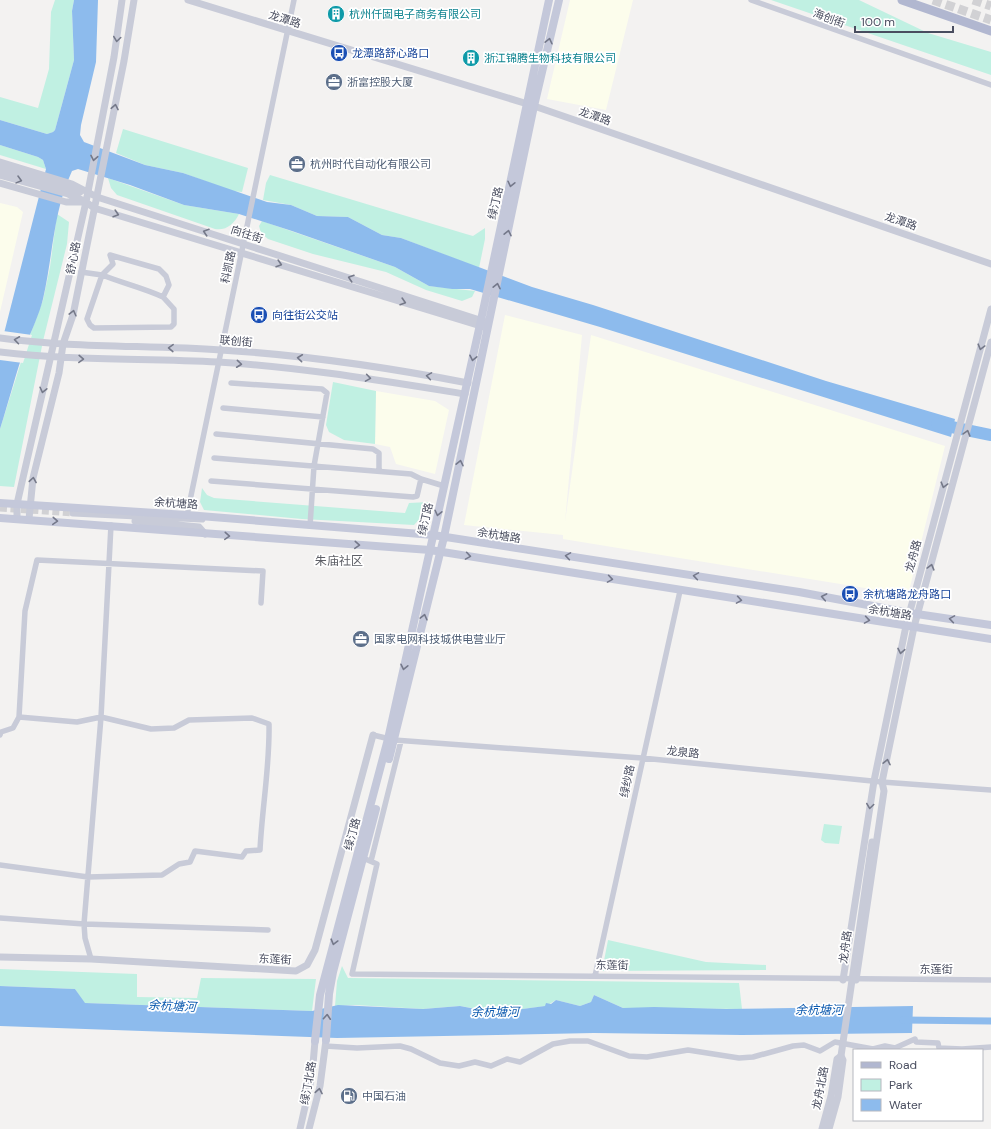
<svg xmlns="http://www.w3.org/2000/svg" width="991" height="1129" font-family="'DM Sans','Noto Sans SC',sans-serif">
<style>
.commercial{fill:#fcfdec}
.green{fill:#c0f0e2}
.water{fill:#8dbbed}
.pier{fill:#f3f2f1}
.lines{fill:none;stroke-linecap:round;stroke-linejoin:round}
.canal{stroke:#8dbbed;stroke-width:7}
.river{stroke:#8dbbed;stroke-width:12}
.tertiary-tunnel{stroke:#d1d1d4;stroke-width:7;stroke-dasharray:7 3.5;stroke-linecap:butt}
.trunk-tunnel{stroke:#d1d1d4;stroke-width:9;stroke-dasharray:9 4.5;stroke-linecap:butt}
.minor{stroke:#c8cbd8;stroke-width:5.5}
.tertiary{stroke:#c8cbd8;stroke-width:7}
.secondary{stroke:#c4c8da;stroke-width:8}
.primary{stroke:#b1b7d0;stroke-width:9}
.tertiary-bridge{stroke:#c8cbd8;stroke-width:7}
.oneway{stroke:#757989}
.oneway2{stroke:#74788a}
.labels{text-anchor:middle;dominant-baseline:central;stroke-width:3.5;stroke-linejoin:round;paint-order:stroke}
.culture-label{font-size:11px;fill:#0d838f;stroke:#fff;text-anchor:start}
.street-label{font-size:11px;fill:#494d5f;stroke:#fff}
.transit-label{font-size:11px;fill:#164399;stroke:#fff;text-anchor:start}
.service-label{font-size:11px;fill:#4e5e75;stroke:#fff;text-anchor:start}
.neighbourhood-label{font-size:12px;fill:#5d5f66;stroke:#fff}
.water-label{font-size:12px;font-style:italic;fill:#0c5aaf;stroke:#fff}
</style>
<rect width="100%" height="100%" fill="#f3f2f1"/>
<!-- commercial -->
<path class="commercial" d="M570,0H633L606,110L547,99Z
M0,203L17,207L23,212L0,312Z
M505,315L582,335L565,522L591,335L945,446L908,595L563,539V535L464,525Z
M376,391L435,401L449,410L435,474L396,464L390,447L375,444Z"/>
<!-- green -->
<path class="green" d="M55,0H74L72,11L74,60L55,130L53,132L47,134L0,120V97L38,108L49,69L51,12Z
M771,0H859L928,33L991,52V75Z
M123,129L248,168L242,192L232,191L183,173L145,165L116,153Z
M0,145L38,157L43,160L46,169L0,155Z
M270,175L466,234L473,236L485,228V239L479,268L401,238L382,235L348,217L317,216L291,205L263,200L266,183Z
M108,178L184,205L239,214C234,224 226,231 215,229L117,195L111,188Z
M57,214L69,222L67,244L43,341L14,487L0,486V429L26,346L43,300L50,267Z
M262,221L395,267L429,286L475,291L472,297L462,301L426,290L386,272L313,254L268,239L261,233L259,226Z
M333,382L376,391L375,444L344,440L329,432L326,425Z
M202,488L207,495L214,498L405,513L409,503L429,502V509L414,525L302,519L204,510L200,502Z
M824,824L842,826L839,844L825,843L821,840Z
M608,940L706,962L766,965V970L602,971Z
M342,966L348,978L739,983L742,1009L623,1008L594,995L591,1002L580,1006L556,1000L546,1006L515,1010L487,1007L477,1009L460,1006L423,1009L355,1005L335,1006L337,981Z
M0,969L137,974V997L197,998L201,978L316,979L312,1011L84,1003L75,989L0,986Z"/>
<!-- water -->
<path class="water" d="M74,0H98L96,62L81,125L80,135L84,142L145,165L183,173L267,202L291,205L317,216L348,217L382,235L401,238L532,287L593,305L826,381L955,419L951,437L600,327L470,289H452L429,286L395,267L292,231L239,214L184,205L130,185L78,169L72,171C53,211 53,256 43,299C39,315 32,329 26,345C16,372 9,401 0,429V349L46,169L43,160L38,157L0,145V120L47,134L53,132L55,130L74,60L72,11Z
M0,986L75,989L85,1003L312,1011L338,1005L423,1009L460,1006L476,1009L487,1007L515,1010L545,1006L546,1003L551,1004L556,1000L580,1006L591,1002L594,995L623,1008L654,1007L726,1009L913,1006L912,1033L742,1035L594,1033L337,1038L0,1026Z"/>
<!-- pier -->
<path class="pier" d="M3,331L32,335L23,363L0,360V341Z"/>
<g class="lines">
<!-- canal -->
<path class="canal" d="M903,1020L991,1021"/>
<!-- river -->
<path class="river" d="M937,424L991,435"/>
<!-- tertiary-tunnel -->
<path class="tertiary-tunnel" d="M0,508L73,513"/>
<!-- trunk-tunnel -->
<path class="trunk-tunnel" d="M933,0L991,20
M973,0L991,6"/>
<!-- minor -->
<path class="minor" d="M751,0L991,85
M81,272L102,275L87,319L90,325L94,328L171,327L174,324V309L163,297L169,285L166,276L159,269L110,255L113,264L102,275C122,283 144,288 163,297
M231,383L322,389L327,393L314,466L310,526
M223,408L323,417
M216,434L373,449L379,453V471
M214,458L411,474L421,479L444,486
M211,481L413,497L417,496L421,479
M187,515L294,0
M0,735L1,732L13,728L19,717
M373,735L394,740L642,758L882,782L991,790
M363,858L377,864L352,974L991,980
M371,861L401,741
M0,865L88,877L162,875L179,864L190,862L195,851L242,857L246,851L260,850C262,808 270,765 269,724L252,718L189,720L174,728L151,729L101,717L77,722L19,717L25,611L37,560L263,571L261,603
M0,918L84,924L268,930
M91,959L85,938L84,924L101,717L111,525
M595,976L680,591
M325,1046L357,1048L400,1046L411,1049L440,1063L459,1066L475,1062L491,1066L507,1059L520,1062L553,1044L570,1041H588L629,1056L647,1057L688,1050L739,1058L753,1057L793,1046L804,1045L820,1051L835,1042L873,1049L885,1046L895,1048L915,1039L916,1042L938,1043L939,1048L962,1049L991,1047"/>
<!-- tertiary -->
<path class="tertiary" d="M188,0L534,106L991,264
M0,162L72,184L97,197L486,322
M0,168L80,192
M0,175L68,194L82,200
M0,183L66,202H86L94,208L484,327
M0,338C73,348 147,345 221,350C304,355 386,367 468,383
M0,352C73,361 145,358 218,362C301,367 383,381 465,394
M73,513L202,519
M17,518V504L86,202L114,57L122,0
M29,519L33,478L59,373L63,344L73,315L124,61L134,0
M135,521L199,527L205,534
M0,957L91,959L296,971L307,965L315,950L373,735
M843,980L874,781L906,626L991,309
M856,980L884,791L882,782L914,627L991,342
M300,1129L312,1076L315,1041
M309,1129L320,1086L326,1040
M822,1129L831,1096L837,1059L841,1056L843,1060L838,1097L829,1129"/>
<!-- secondary -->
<path class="secondary" d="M0,503L187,515L433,535L799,592L910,613L991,625
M0,518L430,550L991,639
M389,759L444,537L534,106L559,0
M326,1040L329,994L333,972L376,809
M315,1041L320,995L388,739L481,320L549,0"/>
<!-- primary -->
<path class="primary" d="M902,0L991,31"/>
<!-- tertiary-bridge -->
<path class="tertiary-bridge" d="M841,1056L872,842"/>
</g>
<!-- one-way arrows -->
<defs><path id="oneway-chevron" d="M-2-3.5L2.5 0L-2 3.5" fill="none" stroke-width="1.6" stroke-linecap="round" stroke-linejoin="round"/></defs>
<g class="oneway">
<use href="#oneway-chevron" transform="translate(117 39) rotate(98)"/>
<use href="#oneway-chevron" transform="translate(115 107) rotate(-79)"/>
<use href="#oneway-chevron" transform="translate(94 158) rotate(101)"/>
<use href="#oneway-chevron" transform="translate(19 180) rotate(15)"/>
<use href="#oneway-chevron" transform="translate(116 214) rotate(17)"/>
<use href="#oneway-chevron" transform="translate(206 232) rotate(-162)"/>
<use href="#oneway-chevron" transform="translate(279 264) rotate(17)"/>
<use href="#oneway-chevron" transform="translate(351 278) rotate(-162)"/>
<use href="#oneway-chevron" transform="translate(403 302) rotate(17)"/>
<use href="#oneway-chevron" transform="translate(73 313) rotate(-76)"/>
<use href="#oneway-chevron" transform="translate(17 340) rotate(-172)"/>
<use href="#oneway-chevron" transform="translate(981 347) rotate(105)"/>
<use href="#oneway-chevron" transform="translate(171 348) rotate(-178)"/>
<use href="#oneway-chevron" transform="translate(300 358) rotate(-174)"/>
<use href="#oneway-chevron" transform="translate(81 359) rotate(2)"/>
<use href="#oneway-chevron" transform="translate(239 364) rotate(6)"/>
<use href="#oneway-chevron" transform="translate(429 376) rotate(-171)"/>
<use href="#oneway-chevron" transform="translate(368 378) rotate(9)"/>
<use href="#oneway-chevron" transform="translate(43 390) rotate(103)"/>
<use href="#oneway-chevron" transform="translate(967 433) rotate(-74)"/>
<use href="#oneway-chevron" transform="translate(33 480) rotate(-81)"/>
<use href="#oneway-chevron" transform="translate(944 485) rotate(105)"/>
<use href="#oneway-chevron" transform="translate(931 567) rotate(-75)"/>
<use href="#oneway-chevron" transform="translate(901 651) rotate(101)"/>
<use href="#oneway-chevron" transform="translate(887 762) rotate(-78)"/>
<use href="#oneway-chevron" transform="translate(870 806) rotate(98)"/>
<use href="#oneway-chevron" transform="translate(319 1091) rotate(-80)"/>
</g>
<g class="oneway2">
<use href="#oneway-chevron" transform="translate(549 41) rotate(-77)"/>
<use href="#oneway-chevron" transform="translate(511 184) rotate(103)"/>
<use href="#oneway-chevron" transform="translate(508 233) rotate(-78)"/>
<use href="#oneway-chevron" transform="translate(497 286) rotate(-78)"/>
<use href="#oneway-chevron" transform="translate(473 358) rotate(102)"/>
<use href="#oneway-chevron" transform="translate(460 463) rotate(-78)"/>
<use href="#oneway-chevron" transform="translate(438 513) rotate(103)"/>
<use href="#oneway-chevron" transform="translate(55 521) rotate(4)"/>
<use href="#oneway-chevron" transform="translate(227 536) rotate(4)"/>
<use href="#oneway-chevron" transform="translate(357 545) rotate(4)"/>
<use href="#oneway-chevron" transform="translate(468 556) rotate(9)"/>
<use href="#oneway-chevron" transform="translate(568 556) rotate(-171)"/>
<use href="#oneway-chevron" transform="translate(696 576) rotate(-171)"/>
<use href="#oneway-chevron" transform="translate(610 579) rotate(9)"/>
<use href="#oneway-chevron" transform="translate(824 597) rotate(-169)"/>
<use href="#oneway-chevron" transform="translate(739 600) rotate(9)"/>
<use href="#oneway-chevron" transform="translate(424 617) rotate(-76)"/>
<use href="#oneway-chevron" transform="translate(952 619) rotate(-171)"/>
<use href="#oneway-chevron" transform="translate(867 620) rotate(9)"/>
<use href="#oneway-chevron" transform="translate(404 667) rotate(102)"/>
<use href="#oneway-chevron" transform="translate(334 942) rotate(105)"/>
<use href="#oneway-chevron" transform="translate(327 1017) rotate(-86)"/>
</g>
<!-- icons -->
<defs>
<symbol id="building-disc" viewBox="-11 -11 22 22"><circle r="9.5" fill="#0f9aa8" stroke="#fff"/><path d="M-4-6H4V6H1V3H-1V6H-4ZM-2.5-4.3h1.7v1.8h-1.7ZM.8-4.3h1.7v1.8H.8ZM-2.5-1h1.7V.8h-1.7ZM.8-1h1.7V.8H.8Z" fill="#fff"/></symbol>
<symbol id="bus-disc" viewBox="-11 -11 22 22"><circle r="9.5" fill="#1a4fb4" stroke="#fff"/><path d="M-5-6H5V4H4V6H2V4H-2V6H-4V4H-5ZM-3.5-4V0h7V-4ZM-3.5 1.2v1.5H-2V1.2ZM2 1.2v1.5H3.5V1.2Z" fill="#fff"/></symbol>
<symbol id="office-disc" viewBox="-11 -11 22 22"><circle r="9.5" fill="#5c6f8a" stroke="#fff"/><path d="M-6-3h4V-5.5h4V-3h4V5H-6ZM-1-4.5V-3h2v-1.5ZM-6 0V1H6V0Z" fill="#fff"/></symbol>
<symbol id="fuel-disc" viewBox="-11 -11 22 22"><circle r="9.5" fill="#5c6f8a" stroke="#fff"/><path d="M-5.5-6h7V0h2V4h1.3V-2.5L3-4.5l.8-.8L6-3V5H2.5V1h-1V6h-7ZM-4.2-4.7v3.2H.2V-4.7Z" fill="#fff"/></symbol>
</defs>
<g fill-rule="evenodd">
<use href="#building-disc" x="326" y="4" width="20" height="20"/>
<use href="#bus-disc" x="329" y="43" width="20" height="20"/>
<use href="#building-disc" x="461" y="48" width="20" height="20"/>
<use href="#office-disc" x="324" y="72" width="20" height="20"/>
<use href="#office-disc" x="287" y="154" width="20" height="20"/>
<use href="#bus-disc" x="249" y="305" width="20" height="20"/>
<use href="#bus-disc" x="840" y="584" width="20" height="20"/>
<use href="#office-disc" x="351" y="629" width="20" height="20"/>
<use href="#fuel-disc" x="339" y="1086" width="20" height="20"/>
</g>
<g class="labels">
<!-- culture labels -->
<g class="culture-label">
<text x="349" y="14">杭州仟固电子商务有限公司</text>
<text x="484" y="58">浙江锦腾生物科技有限公司</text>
</g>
<!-- street labels -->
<g class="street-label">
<text transform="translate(829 18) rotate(20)">海创街</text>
<text transform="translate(285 19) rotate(17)">龙潭路</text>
<text transform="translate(595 116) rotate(19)">龙潭路</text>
<text transform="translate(495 203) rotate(-77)">绿汀路</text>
<text transform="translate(901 221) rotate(19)">龙潭路</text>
<text transform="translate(247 234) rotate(18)">向往街</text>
<text transform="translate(73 258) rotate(-79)">舒心路</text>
<text transform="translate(228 267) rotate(-78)">科凯路</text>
<text transform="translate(236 341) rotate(5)">联创街</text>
<text transform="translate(176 503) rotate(4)">余杭塘路</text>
<text transform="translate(425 519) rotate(-77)">绿汀路</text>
<text transform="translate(499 535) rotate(9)">余杭塘路</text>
<text transform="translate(913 556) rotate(-75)">龙舟路</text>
<text transform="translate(890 612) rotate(9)">余杭塘路</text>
<text transform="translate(683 752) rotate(6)">龙泉路</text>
<text transform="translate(627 781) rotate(-78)">绿纱路</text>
<text transform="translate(352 834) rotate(-75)">绿汀路</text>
<text transform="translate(845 947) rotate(-82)">龙舟路</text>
<text transform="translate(275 959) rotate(3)">东莲街</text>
<text transform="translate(612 965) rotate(1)">东莲街</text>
<text x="936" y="969">东莲街</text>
<text transform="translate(308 1083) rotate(-80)">绿汀北路</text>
<text transform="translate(820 1088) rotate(-79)">龙舟北路</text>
</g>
<!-- transit labels -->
<g class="transit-label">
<text x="352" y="53">龙潭路舒心路口</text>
<text x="272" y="315">向往街公交站</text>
<text x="863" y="594">余杭塘路龙舟路口</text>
</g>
<!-- service labels -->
<g class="service-label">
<text x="347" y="82">浙富控股大厦</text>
<text x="310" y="164">杭州时代自动化有限公司</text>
<text x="374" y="639">国家电网科技城供电营业厅</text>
<text x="362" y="1096">中国石油</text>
</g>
<!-- neighbourhood labels -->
<g class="neighbourhood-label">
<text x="339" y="561">朱庙社区</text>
</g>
<!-- water labels -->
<g class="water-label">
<text transform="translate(172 1006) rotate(3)">余杭塘河</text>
<text x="819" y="1010">余杭塘河</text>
<text x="495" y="1012">余杭塘河</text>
</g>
</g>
<!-- legend -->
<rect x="853" y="1049" width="130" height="72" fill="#ffffff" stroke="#b6b8bf"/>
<rect x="861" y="1062" width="20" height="6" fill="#b1b7d0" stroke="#b6b8bf"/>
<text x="889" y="1069" font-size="12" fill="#494d5f">Road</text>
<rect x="861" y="1079" width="20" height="12" fill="#c0f0e2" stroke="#b6b8bf"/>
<text x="889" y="1089" font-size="12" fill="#494d5f">Park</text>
<rect x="861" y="1099" width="20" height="12" fill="#8dbbed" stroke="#b6b8bf"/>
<text x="889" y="1109" font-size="12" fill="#494d5f">Water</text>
<!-- scale -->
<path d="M855 26v6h98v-6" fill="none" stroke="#494d5f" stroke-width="2"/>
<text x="861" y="26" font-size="12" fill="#494d5f" stroke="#ffffff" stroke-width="3" paint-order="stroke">100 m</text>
</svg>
